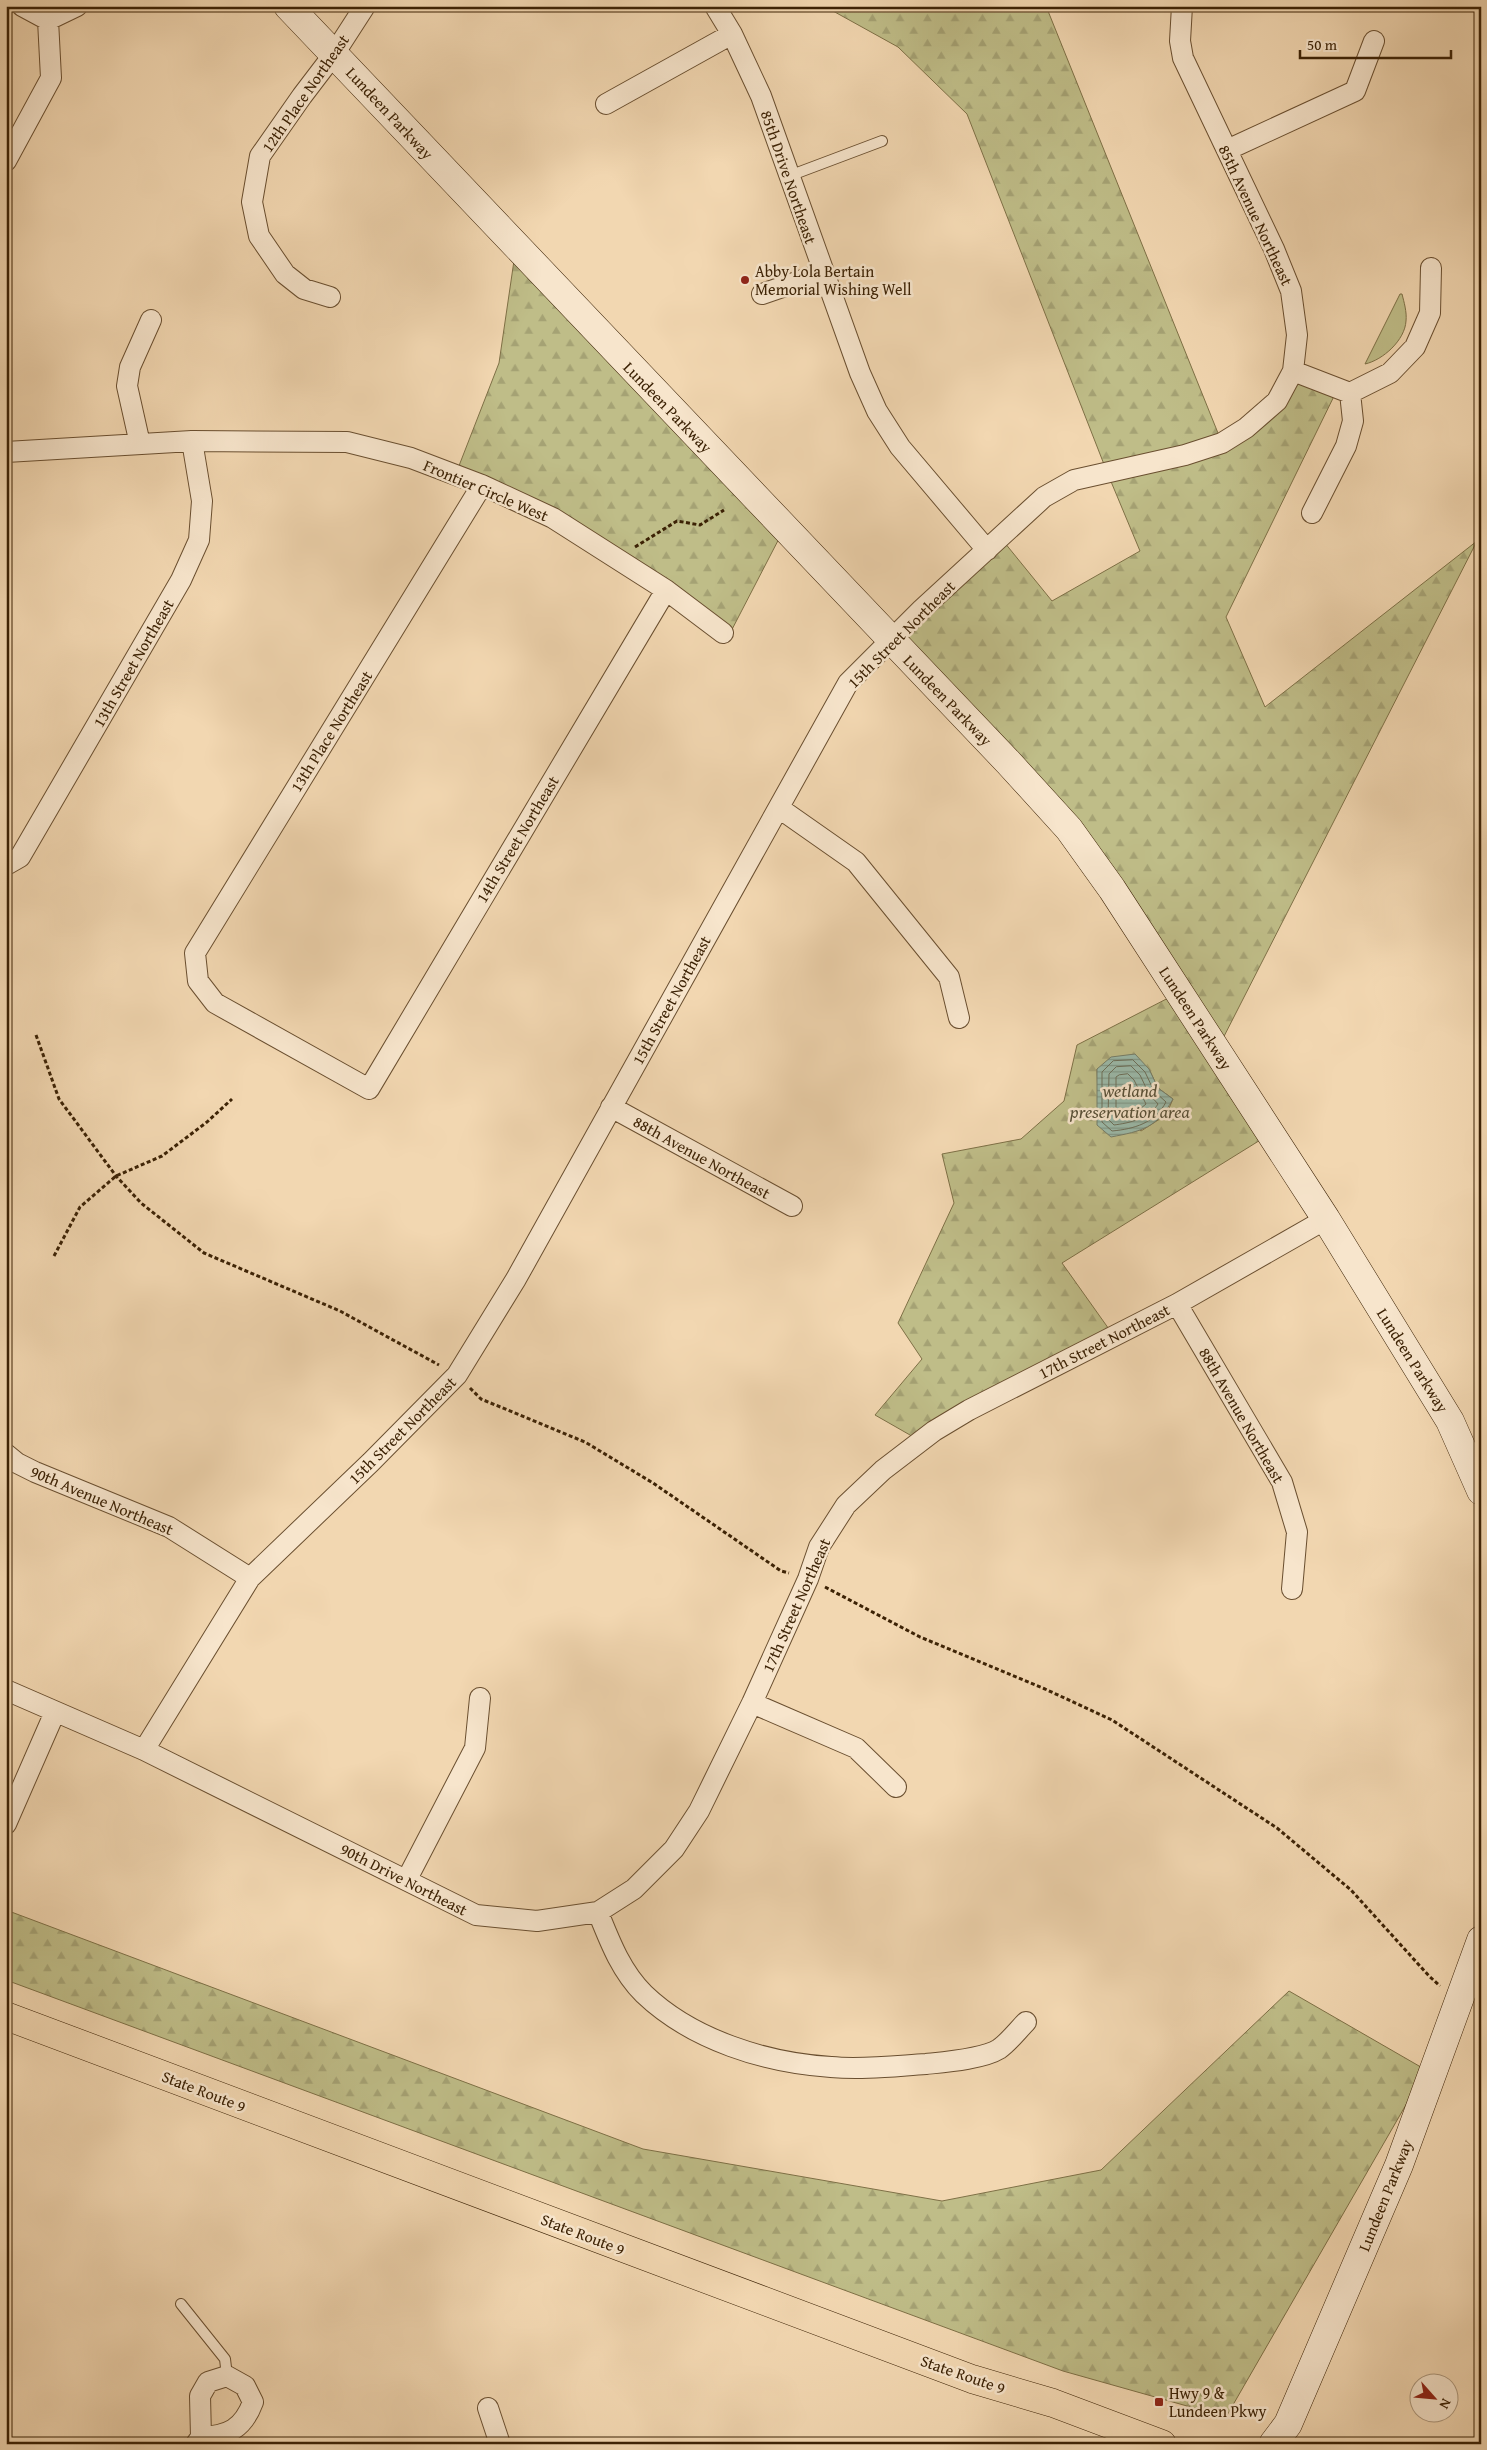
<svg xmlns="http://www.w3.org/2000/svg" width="1487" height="2450" font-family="'Gentium Book Plus',serif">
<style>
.forest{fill:url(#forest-firs);stroke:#7e7046;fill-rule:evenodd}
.park{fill:#bfbd88;stroke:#7e7046}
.water{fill:url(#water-rules);stroke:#757d68}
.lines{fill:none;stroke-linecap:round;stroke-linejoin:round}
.shore{stroke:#6c6e58;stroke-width:1}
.lane-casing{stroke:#6a4f30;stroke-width:12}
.street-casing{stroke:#6a4f30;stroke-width:22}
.secondary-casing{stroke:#3c2205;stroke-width:29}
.primary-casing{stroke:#3c2205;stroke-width:29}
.path{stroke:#3c2205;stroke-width:3;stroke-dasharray:4 2.5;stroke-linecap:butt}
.lane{stroke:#f7e5cc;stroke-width:10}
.street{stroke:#f7e5cc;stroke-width:20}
.secondary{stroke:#f7e5cc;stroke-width:28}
.primary{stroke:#f2d7b1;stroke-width:28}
.poi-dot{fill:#8f2418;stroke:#f7e5cc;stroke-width:2}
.labels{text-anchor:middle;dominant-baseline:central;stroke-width:5;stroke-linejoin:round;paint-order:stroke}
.street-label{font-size:16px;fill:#3c2205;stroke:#f7e5cc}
.poi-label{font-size:16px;fill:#3c2205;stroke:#f7e5cc;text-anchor:start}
.water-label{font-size:18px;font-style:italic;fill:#585037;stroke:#f7e5cc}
</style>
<defs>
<pattern id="forest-firs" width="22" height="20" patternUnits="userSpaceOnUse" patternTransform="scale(1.25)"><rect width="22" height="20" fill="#bfbd88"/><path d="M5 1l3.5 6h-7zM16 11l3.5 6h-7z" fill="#a5a274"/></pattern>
<pattern id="water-rules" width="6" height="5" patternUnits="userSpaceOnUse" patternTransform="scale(1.25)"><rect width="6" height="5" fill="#9bbaaa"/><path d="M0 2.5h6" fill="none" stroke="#809788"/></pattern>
</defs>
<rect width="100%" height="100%" fill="#f2d7b1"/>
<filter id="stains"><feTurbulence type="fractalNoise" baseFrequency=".004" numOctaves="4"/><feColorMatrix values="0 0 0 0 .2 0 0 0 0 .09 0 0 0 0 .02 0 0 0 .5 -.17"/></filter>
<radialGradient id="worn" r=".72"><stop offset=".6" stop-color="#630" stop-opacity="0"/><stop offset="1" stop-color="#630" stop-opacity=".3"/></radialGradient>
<!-- forest -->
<path class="forest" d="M830,6H1046L1222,443L1293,371L1338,388L1226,617L1265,707L1477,541L1216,1052L1270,1134L1062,1263L1116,1339L917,1439L875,1415L922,1359L898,1323L954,1203L942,1154L1021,1139L1064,1101L1077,1045L1178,993L1112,889L891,640L1000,537L1052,601L1140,551L1107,472L967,114L898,47L833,11ZM1097,1069H1149L1158,1088L1173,1099L1166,1115L1141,1131L1098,1097Z
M516,247L784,529L726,641L666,590L455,476L499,363Z
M6,1910L643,2149L942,2201L1101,2170L1289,1991L1426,2070L1226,2417L1063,2371L6,1980Z"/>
<!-- park -->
<path class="park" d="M1400,294H1402C1404,302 1407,312 1406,321C1405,340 1383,360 1365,364Z"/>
<!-- water -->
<path class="water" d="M1135,1054L1149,1069L1158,1088L1173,1099C1157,1128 1142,1131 1111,1137L1097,1125V1069L1111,1057Z"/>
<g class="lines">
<!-- shore -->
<path class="shore" d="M1133,1060L1145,1072L1154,1091L1166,1102C1155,1123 1134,1129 1112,1131L1102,1122V1072L1113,1061Z
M1131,1066L1140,1075L1149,1094L1158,1104C1149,1119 1129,1123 1114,1125L1108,1119L1109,1074L1116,1067Z
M1128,1074L1134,1080L1146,1104L1134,1114L1118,1116L1116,1114V1077L1119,1075Z"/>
<defs>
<path id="lane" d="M789,176L882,141
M181,2304L225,2359L227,2376"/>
<path id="street" d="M22,6L48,20
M715,6L732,34L761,96L860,373L877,411L900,447L987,550
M1182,6L1180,41L1183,58L1274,249L1291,291L1297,335L1293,371L1350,393
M606,104L732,34
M1227,150L1355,91L1374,41
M6,161L51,78L48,20L77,6
M762,294L823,273
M330,297L304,289L285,274L259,236L252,202L260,156L302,96L334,54L365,6
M140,444L127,386L130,367L151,320
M6,452L192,441L347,442L411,458L482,485L553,518L666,590L723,633
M482,485L195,953L198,981L215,1003L369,1089L666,590
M1312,513L1346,446L1353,421L1350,393L1390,373L1415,347L1430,313L1431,268
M779,808L856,862L949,977L959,1018
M6,865L20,857L181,580L199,540L202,501L192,441
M611,1107L792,1206
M1177,1304L1282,1482L1297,1532L1292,1589
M6,1454L17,1463L35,1472L169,1527L250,1578
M6,1690L144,1750L476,1915L537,1921L598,1912C610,1942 621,1971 644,1994C692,2040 766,2063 831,2067C862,2070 895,2066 926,2064C945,2062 983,2059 999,2049C1009,2042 1018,2030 1026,2022
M752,1703L856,1748L896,1787
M144,1750L250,1578L371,1462L457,1375L516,1279L848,683L922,609L1044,497L1074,480L1185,455L1222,443L1246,428L1277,401L1293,371
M6,1824L55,1712
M407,1879L475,1748L480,1698
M598,1912L634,1889L674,1849L699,1811L752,1703L808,1579L819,1547L846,1505L883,1470L934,1431L969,1410L1177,1304L1326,1219
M488,2408L500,2444
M196,2444L201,2437L200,2396L208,2382L227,2376L245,2386L253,2402C243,2429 228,2436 201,2437"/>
<path id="secondary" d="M288,6L1008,762L1069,829L1112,889L1326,1219L1450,1421L1481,1491
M1273,2444L1288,2424L1399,2165L1481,1940"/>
<path id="primary" d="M6,2016L972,2379L1053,2403L1162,2444"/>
</defs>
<!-- lane casing -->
<use href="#lane" class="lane-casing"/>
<!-- street casing -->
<use href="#street" class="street-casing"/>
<!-- secondary casing -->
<use href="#secondary" class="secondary-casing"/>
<!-- primary casing -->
<use href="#primary" class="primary-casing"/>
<!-- path -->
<path class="path" d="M635,547L677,521L700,525L724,510
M36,1035L59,1099L116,1176L141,1203L204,1253L340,1311L439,1365
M54,1256L80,1207L116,1176L162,1156L207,1122L232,1099
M470,1388L481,1399L585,1442L653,1483L781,1571L789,1573
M825,1587L920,1637L1045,1689L1112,1720L1277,1828L1351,1890L1429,1976L1440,1986"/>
<!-- lane -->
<use href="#lane" class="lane"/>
<!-- street -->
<use href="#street" class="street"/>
<!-- secondary -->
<use href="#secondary" class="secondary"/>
<!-- primary -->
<use href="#primary" class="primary"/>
</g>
<!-- markers -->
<g class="poi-dot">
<circle cx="745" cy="280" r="5"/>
<rect x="1154" y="2397" width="10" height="10" rx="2.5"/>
</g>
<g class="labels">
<!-- street labels -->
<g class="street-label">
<text transform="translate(305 93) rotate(-55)">12th Place Northeast</text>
<text transform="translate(390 113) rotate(47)">Lundeen Parkway</text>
<text transform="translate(789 177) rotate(71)">85th Drive Northeast</text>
<text transform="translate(1256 215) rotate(65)">85th Avenue Northeast</text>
<text transform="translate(668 407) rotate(46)">Lundeen Parkway</text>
<text transform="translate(486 490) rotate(23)">Frontier Circle West</text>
<text transform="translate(901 634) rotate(-45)">15th Street Northeast</text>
<text transform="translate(133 663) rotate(-60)">13th Street Northeast</text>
<text transform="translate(948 700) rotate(46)">Lundeen Parkway</text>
<text transform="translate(331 731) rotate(-58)">13th Place Northeast</text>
<text transform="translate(517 839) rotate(-59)">14th Street Northeast</text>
<text transform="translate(671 1000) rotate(-61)">15th Street Northeast</text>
<text transform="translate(1196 1018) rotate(57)">Lundeen Parkway</text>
<text transform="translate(702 1157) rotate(29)">88th Avenue Northeast</text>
<text transform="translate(1104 1341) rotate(-27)">17th Street Northeast</text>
<text transform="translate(1413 1360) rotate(58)">Lundeen Parkway</text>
<text transform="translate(1242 1415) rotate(60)">88th Avenue Northeast</text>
<text transform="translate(402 1430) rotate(-45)">15th Street Northeast</text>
<text transform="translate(102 1500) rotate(23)">90th Avenue Northeast</text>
<text transform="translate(796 1605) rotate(-66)">17th Street Northeast</text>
<text transform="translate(404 1879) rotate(27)">90th Drive Northeast</text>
<text transform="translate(204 2091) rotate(21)">State Route 9</text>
<text transform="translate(1385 2195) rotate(-68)">Lundeen Parkway</text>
<text transform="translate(583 2234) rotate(21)">State Route 9</text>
<text transform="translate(963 2374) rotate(19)">State Route 9</text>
</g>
<!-- poi labels -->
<g class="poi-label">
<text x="755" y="271">Abby Lola Bertain<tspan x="755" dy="18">Memorial Wishing Well</tspan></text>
<text x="1169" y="2393">Hwy 9 &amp;<tspan x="1169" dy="18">Lundeen Pkwy</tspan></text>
</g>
<!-- water labels -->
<g class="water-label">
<text x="1130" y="1090">wetland<tspan x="1130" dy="21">preservation area</tspan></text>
</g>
</g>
<!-- margin -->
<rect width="1487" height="2450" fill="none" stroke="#f2d7b1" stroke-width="25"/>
<rect x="8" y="8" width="1472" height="2435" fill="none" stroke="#3c2205" stroke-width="2.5"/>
<rect x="12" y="12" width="1462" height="2425" fill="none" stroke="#3c2205"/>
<!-- north arrow -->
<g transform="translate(1434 2398) rotate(117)"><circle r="24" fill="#f7e5cc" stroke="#ac977c"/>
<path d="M0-4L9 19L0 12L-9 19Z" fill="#8f2418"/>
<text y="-8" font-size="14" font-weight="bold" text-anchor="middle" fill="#3c2205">N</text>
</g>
<!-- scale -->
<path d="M1300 50v8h151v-8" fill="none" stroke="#3c2205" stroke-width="2.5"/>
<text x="1307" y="50" font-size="15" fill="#3c2205" stroke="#f7e5cc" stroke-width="4" paint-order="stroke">50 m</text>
<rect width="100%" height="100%" filter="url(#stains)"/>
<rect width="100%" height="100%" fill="url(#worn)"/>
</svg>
